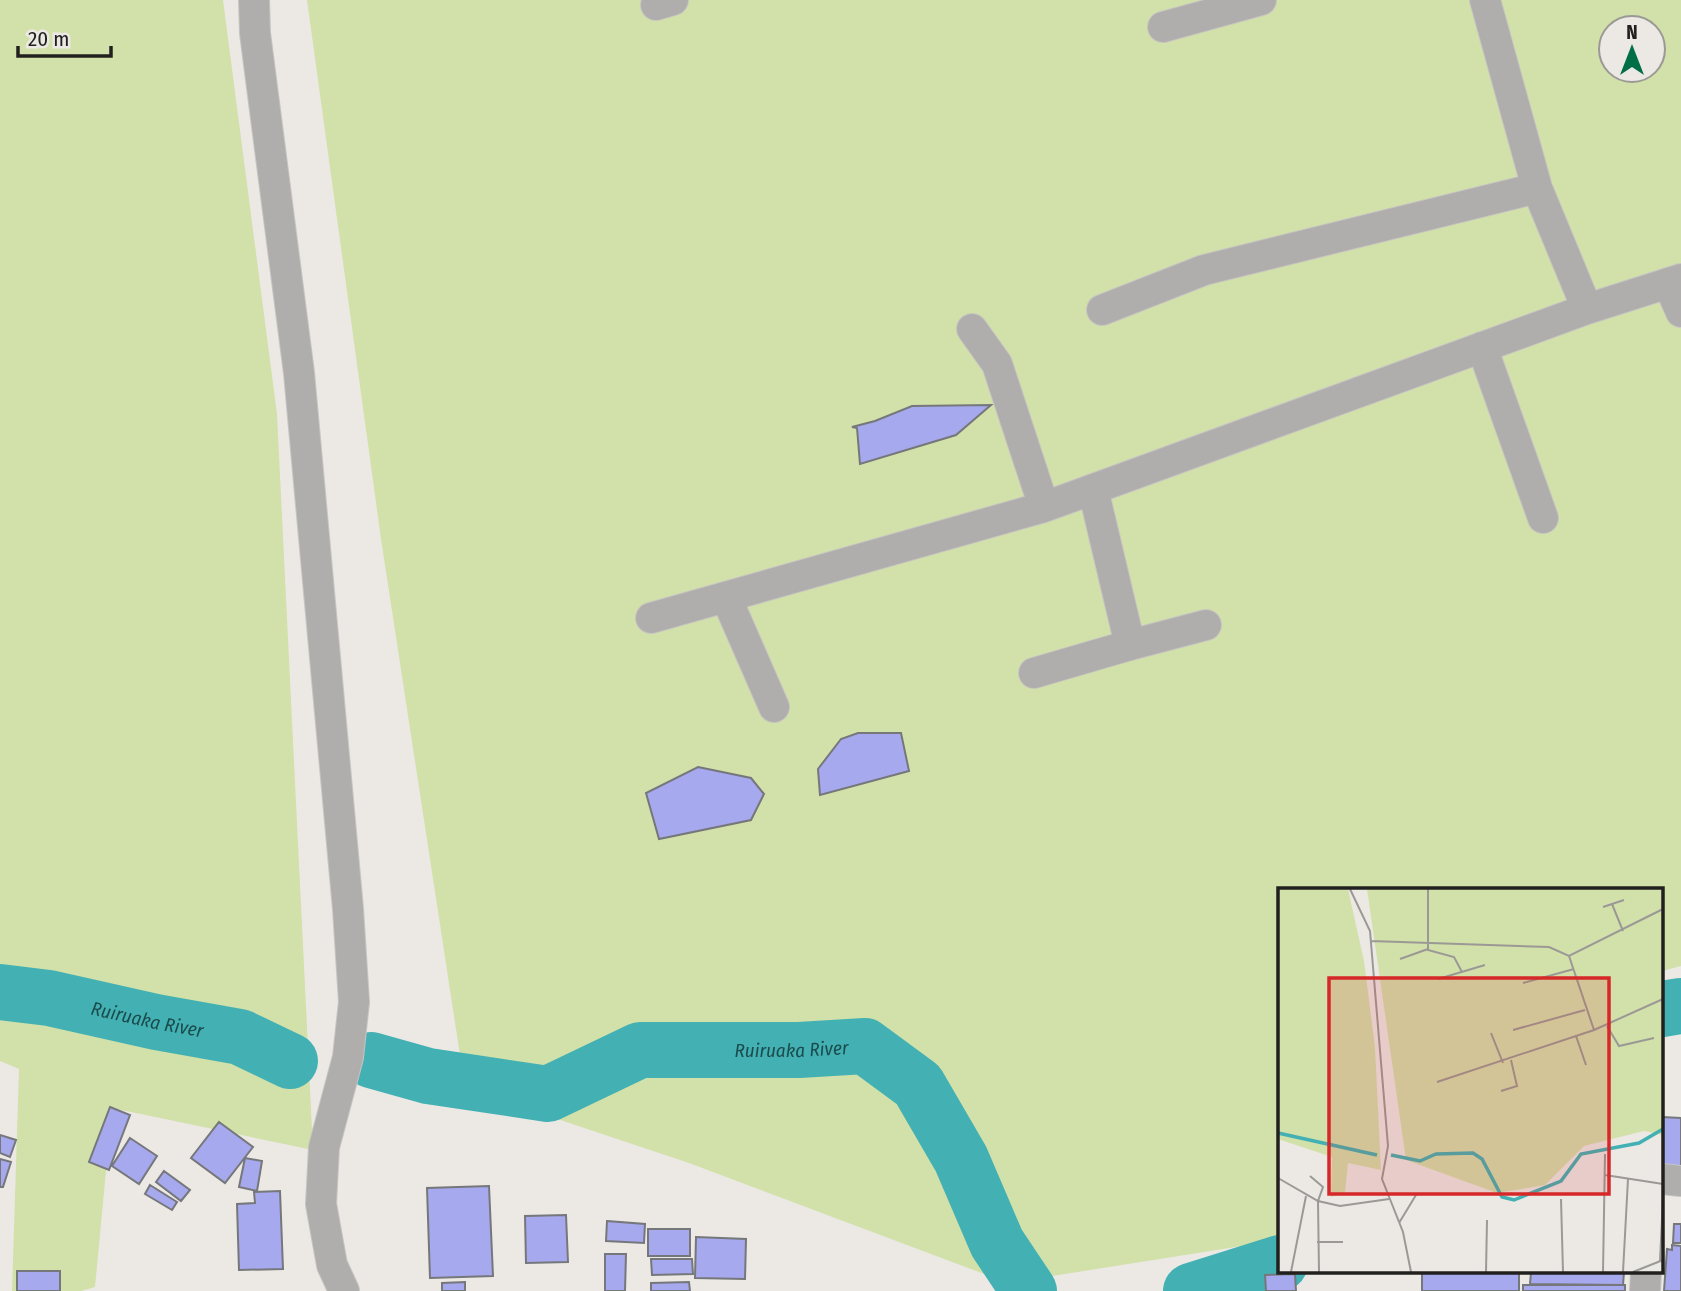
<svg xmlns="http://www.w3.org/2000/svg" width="1681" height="1291" font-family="'Fira Sans Condensed',sans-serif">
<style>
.green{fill:#d2e0aa;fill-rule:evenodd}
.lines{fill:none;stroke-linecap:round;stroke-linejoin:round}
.river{stroke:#43b1b3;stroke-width:56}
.building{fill:#a6a9ed;stroke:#76777b;stroke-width:2}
.minor-casing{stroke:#c7c5c1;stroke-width:32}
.minor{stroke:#afaead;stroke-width:30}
.labels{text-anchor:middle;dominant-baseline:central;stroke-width:5;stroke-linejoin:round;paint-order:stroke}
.water-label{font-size:19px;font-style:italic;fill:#1b4b4c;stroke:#ece9e5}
.inset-river{fill:none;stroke:#43b1b3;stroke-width:3.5}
.inset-road{fill:none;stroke:#9b9995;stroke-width:2}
.view{fill:#d62828;fill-opacity:0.15;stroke:#d62828;stroke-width:3.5}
.inset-edge{fill:none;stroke:#21201e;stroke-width:3.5}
</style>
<rect width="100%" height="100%" fill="#ece9e5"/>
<!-- green -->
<path class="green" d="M0,0H223L277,414L313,1150L112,1108L95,1287L81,1291H12L19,1069L0,1061Z
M307,0H1681V966L1662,971V890H1280V1240L1008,1283L689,1163L465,1088L381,539ZM1611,28H1653V70H1611Z"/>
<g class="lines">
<!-- river -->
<g class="river">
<path id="s1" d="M0,992L49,998L156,1022L240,1037L290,1061"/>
<path d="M1662,1009L1681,1006"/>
<path id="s2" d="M371,1060L428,1076L548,1094L640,1050H799L865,1046L918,1085L961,1159L997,1243L1029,1291"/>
<path d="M1191,1291L1280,1263"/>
</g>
</g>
<!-- building -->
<path class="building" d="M991,405L956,435L860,464L857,428L852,427L875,421L912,406Z
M858,733H901L909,771L820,795L818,769L841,739Z
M698,767L751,778L764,794L751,820L659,839L646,793Z
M110,1107L130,1115L109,1170L89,1162Z
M1662,1117L1681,1118V1170L1662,1169Z
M219,1122L253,1147L225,1183L191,1158Z
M0,1135L16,1140L10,1157L0,1153Z
M130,1138L157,1156L139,1184L112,1166Z
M245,1158L262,1161L257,1191L239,1187Z
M0,1159L11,1162L3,1187H0Z
M164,1171L190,1190L181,1201L156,1182Z
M150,1185L177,1202L172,1210L145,1194Z
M489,1186L493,1276L430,1278L427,1188Z
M280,1191L283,1269L239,1270L237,1204L255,1203L254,1192Z
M566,1215L568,1262L526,1263L525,1216Z
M607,1221L645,1224L644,1243L606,1241Z
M1674,1224H1681V1243H1673Z
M648,1229H690V1256H648Z
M696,1237L746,1239L745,1279L695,1278Z
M1672,1245L1681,1246V1291H1664L1667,1249L1672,1250Z
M605,1254H626L625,1291H605Z
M651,1259H692L693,1274L652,1275Z
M17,1271H60V1291H17Z
M1422,1272H1519V1291H1422Z
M1531,1272H1624L1623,1285L1530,1284Z
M1295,1274L1296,1291H1266L1265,1275Z
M465,1282V1291H442V1283Z
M689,1282L690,1291H651V1283Z
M1523,1285H1625V1291H1523Z"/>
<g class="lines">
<defs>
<path id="minor" d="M254,0L255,33L299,373L348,909L354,1002L348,1057L324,1147L321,1204L332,1265L344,1291
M656,5L673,0
M1163,27L1261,0
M1668,283L1681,312
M1587,309L1681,279
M1102,310L1204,270L1537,188
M972,329L997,364L1044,507
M1482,347L1543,518
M726,597L774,707
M651,618L1044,507L1587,309L1537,188L1485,0
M1130,645L1206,625
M1034,673L1130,645L1093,489
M1662,1179L1681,1181
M1645,1291L1646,1272"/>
</defs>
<!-- minor casing -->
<use href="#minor" class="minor-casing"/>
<!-- minor -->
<use href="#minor" class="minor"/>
</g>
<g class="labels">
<!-- water labels -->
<g class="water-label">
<text stroke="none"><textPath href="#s1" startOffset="150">Ruiruaka River</textPath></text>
<text stroke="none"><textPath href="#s2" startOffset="434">Ruiruaka River</textPath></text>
</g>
</g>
<!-- overview -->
<g transform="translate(1278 888)">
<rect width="385" height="385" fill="#ece9e5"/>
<path d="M0,1H70L86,73L97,159L103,282L70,275L67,305L53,309L54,269L0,251ZM89,1H385V247L366,243L306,258L267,297L219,305L128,272Z" fill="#d2e0aa"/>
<path class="inset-river" d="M0,245L99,267M113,267L142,273L158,266L195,265L204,271L224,309L236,312L283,293L303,266L361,255L385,241"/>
<path class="inset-road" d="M72,1L92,43L110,258L104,291L125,344L133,384M150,1V62L176,69L184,84M334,16L345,43M325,19L346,12M93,53L271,59L291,68L385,21M122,71L150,61M160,91L207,77M245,95L296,81M329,138L341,158L376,150M235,142L307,122M316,142L385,111M213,145L225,175M298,148L308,177M159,194L316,142L291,68M223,203L239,198L233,172M327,287L385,296M32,288L45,299L40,313L41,384M0,290L40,313L62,318L111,311M283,311L285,384M121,335L138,307M39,354H65M382,373L385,310M13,384L28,308M208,384L209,332M325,384L327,266M345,384L350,291M355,384L385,372"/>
<path class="view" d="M51,90H331V306H51Z"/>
<rect width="385" height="385" class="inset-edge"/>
</g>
<!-- north arrow -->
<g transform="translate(1632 49)"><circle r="33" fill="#ece9e5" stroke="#9b9995" stroke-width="2"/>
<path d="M0-5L12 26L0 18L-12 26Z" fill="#006e46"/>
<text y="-10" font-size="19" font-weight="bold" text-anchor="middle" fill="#21201e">N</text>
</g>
<!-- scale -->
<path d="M18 46v10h93v-10" fill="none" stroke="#21201e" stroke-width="3.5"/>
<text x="28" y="46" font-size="21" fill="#21201e" stroke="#ece9e5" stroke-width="5" paint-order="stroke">20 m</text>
</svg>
